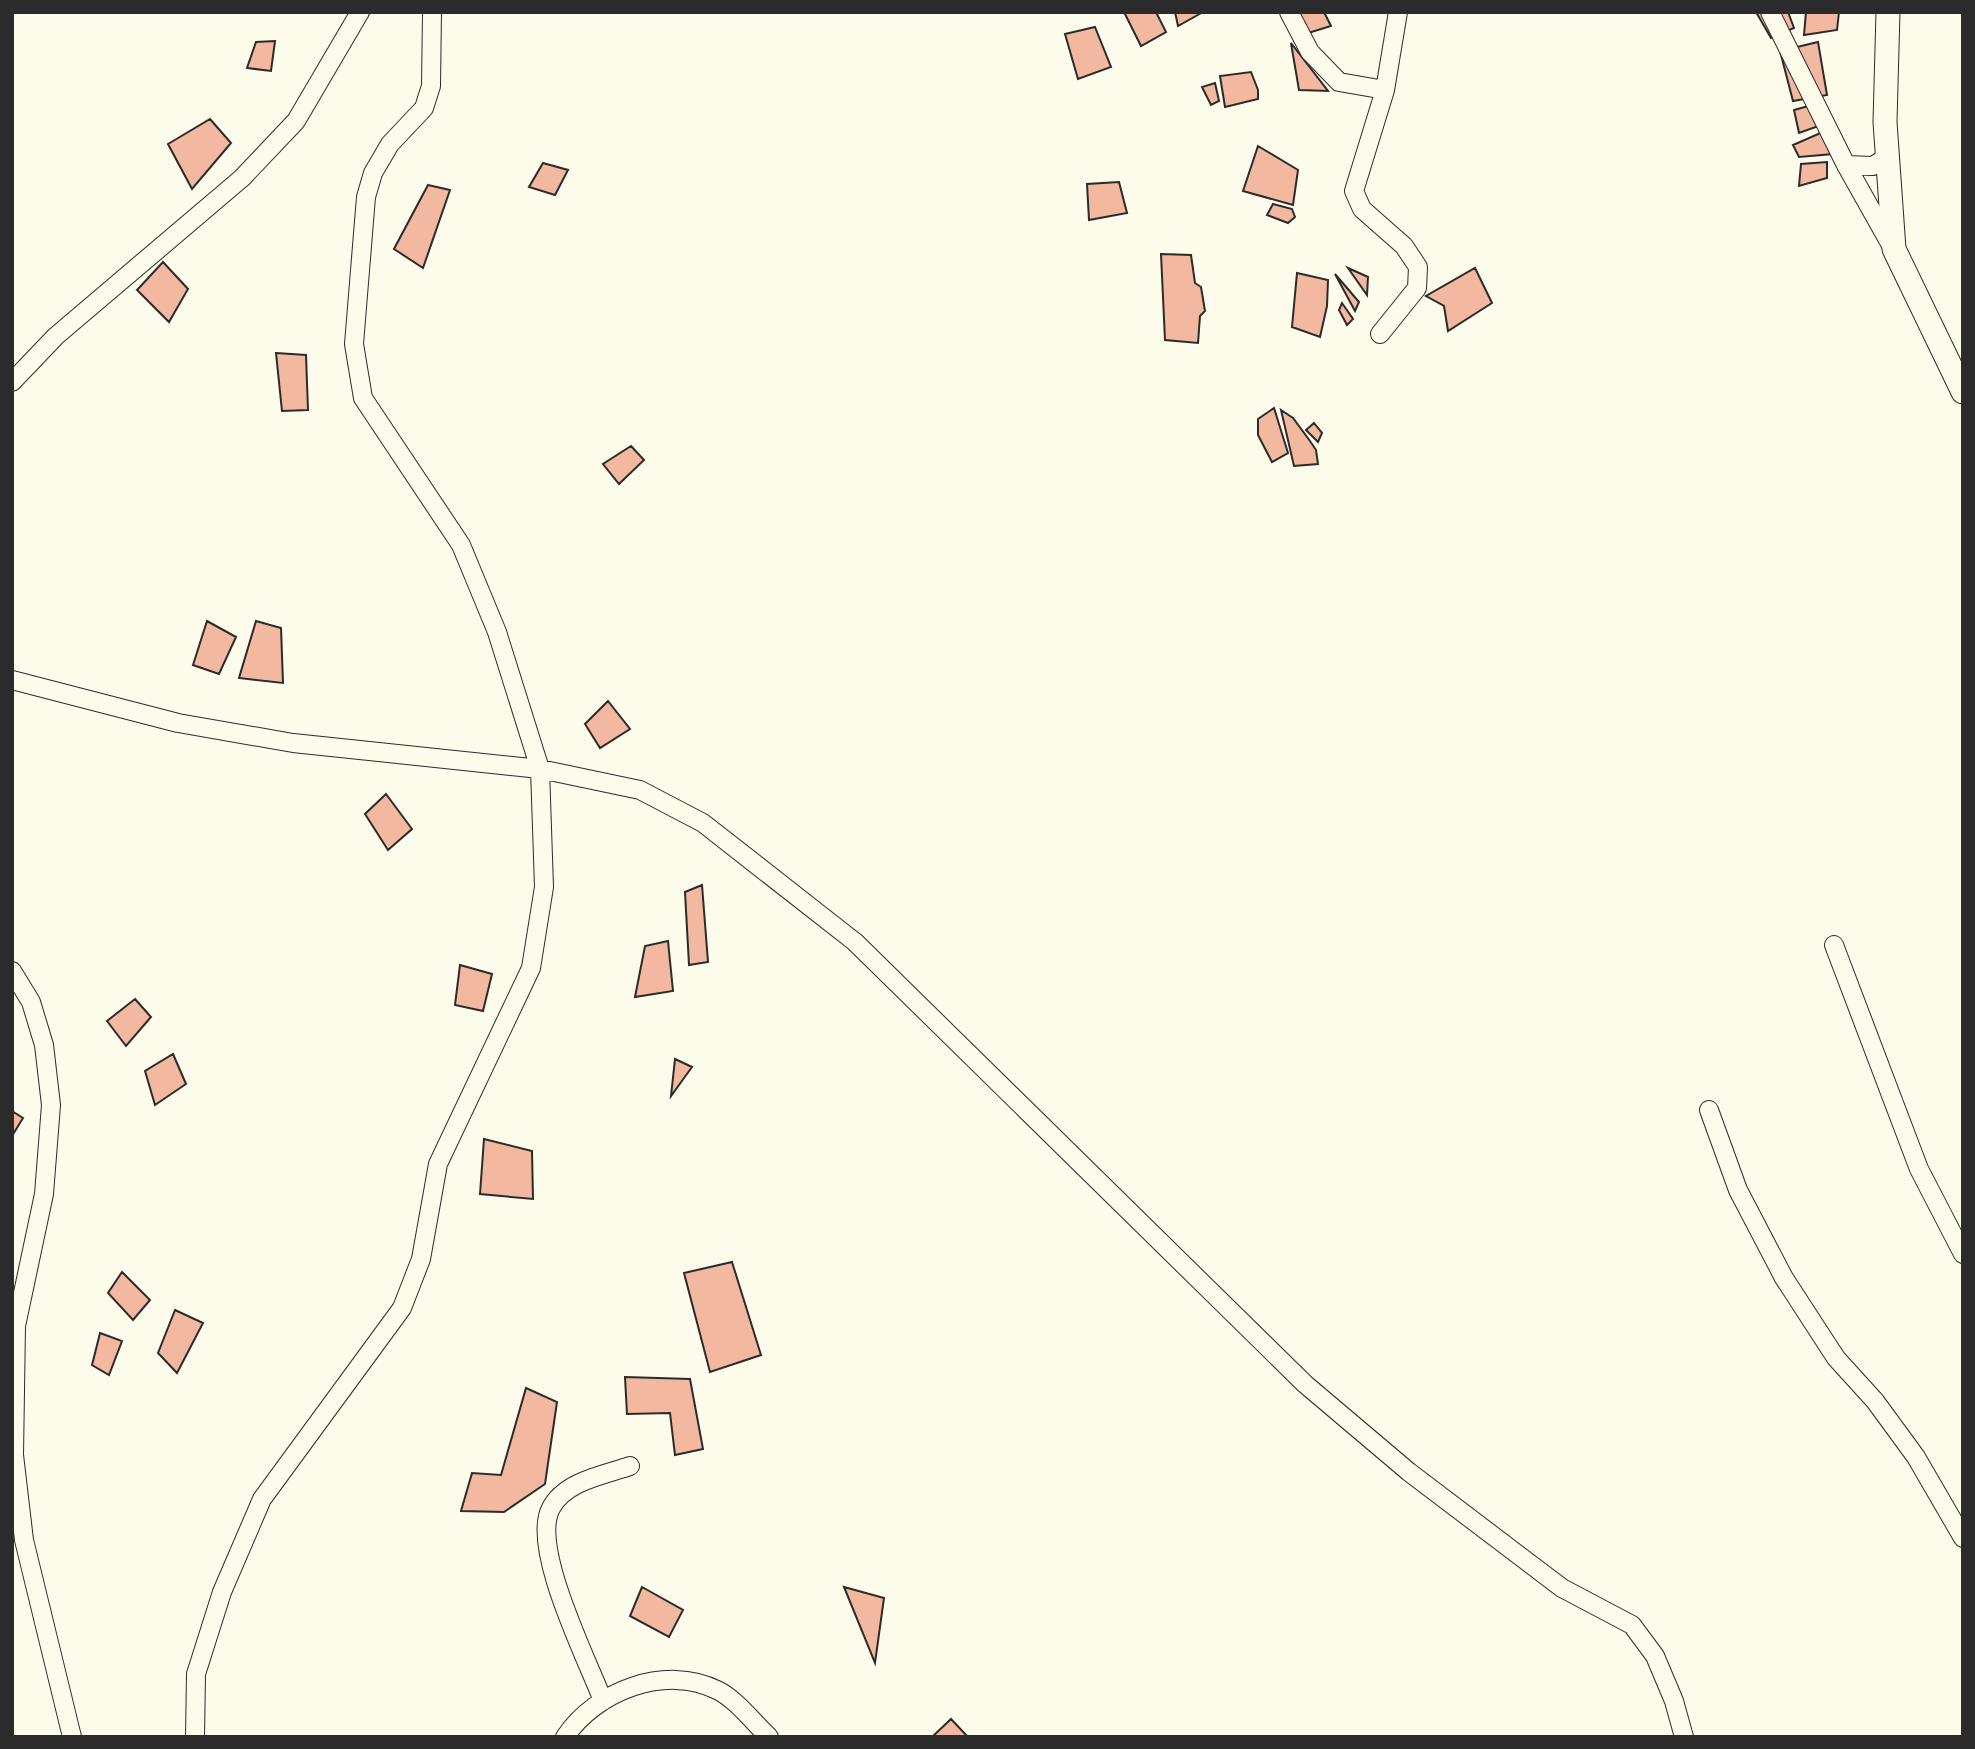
<svg xmlns="http://www.w3.org/2000/svg" width="1975" height="1749" font-family="'Varela Round',sans-serif">
<style>
.building{fill:#f2b8a0;stroke:#2b2b2b;stroke-width:2}
.lines{fill:none;stroke-linecap:round;stroke-linejoin:round}
.minor-casing{stroke:#2b2b2b;stroke-width:20}
.tertiary-casing{stroke:#2b2b2b;stroke-width:25}
.minor{stroke:#fdfbea;stroke-width:18}
.tertiary{stroke:#fdfbea;stroke-width:23}
</style>
<rect width="100%" height="100%" fill="#fdfbea"/>
<!-- building -->
<path class="building" d="M1124,12H1156L1166,32L1141,46Z
M1175,12H1203L1178,26Z
M1293,12H1324L1331,26L1305,34Z
M1756,12H1788L1794,28L1771,38Z
M1806,12H1839L1837,30L1804,35Z
M1095,27L1111,67L1078,79L1065,34Z
M275,41L271,71L247,68L256,42Z
M1818,42L1827,95L1793,101L1780,51Z
M1291,43L1328,91L1299,90Z
M1251,72L1258,90V99L1225,107L1220,76Z
M1215,83L1219,101L1211,105L1202,87Z
M1823,102L1830,122L1799,133L1794,110Z
M210,119L231,143L192,189L168,144Z
M1834,127L1833,154L1799,157L1793,145Z
M1258,146L1298,170L1293,205L1243,191Z
M1827,162V178L1799,186L1801,164Z
M543,163L568,170L555,195L529,187Z
M1119,182L1127,213L1089,220L1087,184Z
M428,185L450,190L423,268L394,249Z
M1273,204L1292,209L1295,217L1288,223L1267,215Z
M1161,254L1191,255L1195,283L1201,287L1205,311L1200,316L1198,343L1165,340Z
M163,262L188,289L169,322L137,290Z
M1348,268L1368,277L1367,295Z
M1475,268L1492,303L1448,331L1444,306L1426,296Z
M1297,273L1328,280L1327,306L1320,337L1292,327Z
M1335,274L1359,302L1355,311Z
M1342,303L1353,319L1347,325L1339,310Z
M276,353L306,355L308,410L282,411Z
M1274,408L1288,453L1272,462L1258,435V419Z
M1281,410L1293,418L1310,441L1316,450L1318,464L1294,466Z
M1314,423L1322,433L1318,442L1306,430Z
M631,446L644,460L619,484L603,464Z
M207,621L236,637L219,674L193,665Z
M256,621L281,628L283,683L239,678Z
M608,701L630,729L600,748L585,724Z
M386,794L412,829L388,850L365,814Z
M702,885L708,962L689,965L685,892Z
M668,941L673,991L635,997L645,946Z
M460,965L492,974L483,1011L455,1005Z
M135,999L151,1017L126,1046L107,1021Z
M173,1054L186,1084L155,1105L145,1071Z
M675,1059L692,1067L671,1096Z
M12,1111L23,1118L12,1136Z
M484,1139L532,1151L533,1199L480,1194Z
M732,1262L761,1355L710,1372L684,1273Z
M122,1272L150,1300L133,1320L108,1293Z
M175,1310L203,1323L177,1373L158,1353Z
M100,1333L122,1341L109,1375L92,1365Z
M625,1377L690,1379L703,1449L675,1455L670,1413L627,1414Z
M526,1388L557,1402L545,1484L504,1512L461,1511L472,1473L501,1475Z
M642,1587L683,1610L669,1637L630,1616Z
M844,1587L884,1598L875,1663Z
M951,1719L968,1737H932Z"/>
<g class="lines">
<defs>
<path id="minor" d="M1289,12L1310,52L1339,82L1385,90
M1770,12L1846,165L1891,245
M1846,165L1873,166L1887,157
M1380,334L1417,288L1418,267L1404,246L1362,209L1354,191L1385,90L1398,12
M12,382L56,336L242,178L296,121L360,12
M12,680L178,723L293,743L540,769L640,790L703,823L855,942L1305,1384L1409,1472L1562,1588L1632,1625L1655,1656L1674,1701L1684,1737
M1834,945L1919,1169L1963,1254
M12,971L31,1002L44,1045L51,1105L44,1194L16,1326L14,1455L24,1540L72,1737
M1709,1110L1738,1190L1784,1278L1836,1358L1875,1401L1916,1457L1963,1538
M603,1701C587,1659 530,1547 551,1508C565,1481 604,1475 630,1466
M195,1737L196,1674L222,1592L262,1499L402,1308L421,1259L438,1164L531,968L544,887L540,769L497,632L461,545L363,398L354,344L366,197L373,173L390,144L424,108L431,86L432,12
M565,1737C596,1691 665,1664 717,1690C736,1699 753,1722 769,1737"/>
<path id="tertiary" d="M1888,12L1885,122L1894,249L1963,392"/>
</defs>
<!-- minor casing -->
<use href="#minor" class="minor-casing"/>
<!-- tertiary casing -->
<use href="#tertiary" class="tertiary-casing"/>
<!-- minor -->
<use href="#minor" class="minor"/>
<!-- tertiary -->
<use href="#tertiary" class="tertiary"/>
</g>
<!-- border -->
<rect width="1975" height="1749" fill="none" stroke="#2b2b2b" stroke-width="28"/>
</svg>
